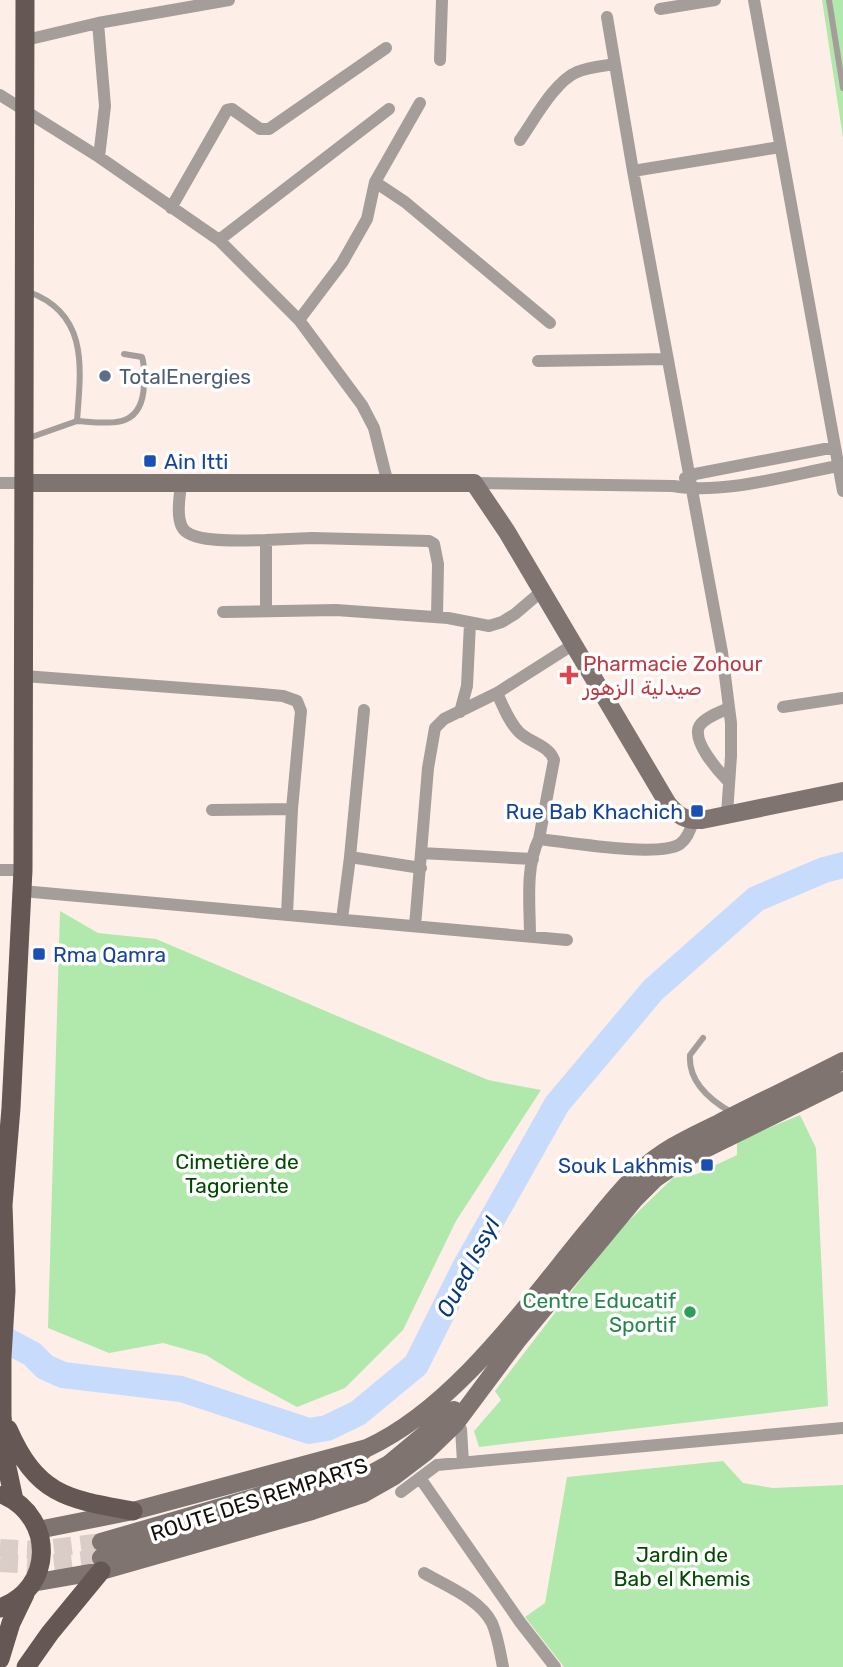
<svg xmlns="http://www.w3.org/2000/svg" width="843" height="1667" font-family="Rubik,'Noto Naskh Arabic',sans-serif">
<style>
.green{fill:#b1e8ac}
.lines{fill:none;stroke-linecap:round;stroke-linejoin:round}
.river{stroke:#c7dcfc;stroke-width:26}
.secondary-tunnel{stroke:#dacdc7;stroke-width:18;stroke-dasharray:18 9;stroke-linecap:butt}
.lane{stroke:#a59d9a;stroke-width:6}
.street{stroke:#a59d9a;stroke-width:12}
.secondary{stroke:#7f7470;stroke-width:18}
.primary{stroke:#655753;stroke-width:19}
.service-dot{fill:#5c6f8a;stroke:#fff;stroke-width:2.5}
.transit-dot{fill:#1a4fb4;stroke:#fff;stroke-width:2.5}
.health-dot{fill:#e0444e;stroke:#fff;stroke-width:2.5}
.leisure-dot{fill:#2e9e5b;stroke:#fff;stroke-width:2.5}
.labels{text-anchor:middle;dominant-baseline:central;stroke-width:7;stroke-linejoin:round;paint-order:stroke}
.service-label{font-size:21px;fill:#4e5e75;stroke:#fff;text-anchor:start}
.transit-label{font-size:21px;fill:#164399;stroke:#fff;text-anchor:start}
.health-label{font-size:21px;fill:#be3a42;stroke:#fff;text-anchor:start}
.park-label{font-size:21px;fill:#004b00;stroke:#fff}
.leisure-label{font-size:21px;fill:#27864d;stroke:#fff;text-anchor:end}
.street-label{font-size:21px;fill:#140e0b;stroke:#fff}
.water-label{font-size:23px;font-style:italic;fill:#07387a;stroke:#fff}
</style>
<rect width="100%" height="100%" fill="#fdefe8"/>
<!-- green -->
<path class="green" d="M822,0H843V138Z
M60,911L98,933L156,939L488,1080L541,1090L456,1221L403,1330L345,1388L297,1407L245,1379L206,1355L163,1343L109,1353L48,1328Z
M800,1115L816,1148L828,1406L479,1447L474,1431L501,1400L495,1391L617,1232L673,1178L697,1174L737,1155V1141Z
M723,1461L743,1483L773,1488L843,1485V1667H564L525,1617L545,1603L567,1477Z"/>
<g class="lines">
<!-- river -->
<path class="river" d="M0,1337L32,1354L45,1367L63,1375L181,1389L309,1431L327,1428L358,1413L416,1365L464,1269L557,1104L653,990L756,899L824,870L843,865"/>
<!-- secondary-tunnel -->
<path class="secondary-tunnel" d="M0,1548L38,1550L101,1542
M0,1563L38,1565L101,1558"/>
<!-- lane -->
<path class="lane" d="M829,0L843,88
M77,421C111,423 142,430 144,385C144,376 145,366 142,357L124,354
M26,439L77,421C81,368 89,314 29,292
M703,1038L690,1055C688,1082 710,1100 731,1112"/>
<!-- street -->
<path class="street" d="M754,0L843,491
M660,9L715,0
M607,17L633,171L722,652L731,723V756L727,814
M98,23L105,106L99,157
M26,40L98,23L229,0
M440,60L442,0
M0,95L99,157L219,240L299,320L362,405L374,428L388,484
M520,140C534,120 555,81 577,72C588,67 603,66 615,64
M633,171L780,147
M375,182L405,202L550,323
M171,208L227,110L232,109L260,129H269L386,48
M219,240L389,109
M299,320L342,263L367,219L375,182L420,103
M538,361L668,359
M685,478L690,475L835,447
M0,483H24
M181,483C180,496 176,515 182,527C191,545 248,540 266,540V611
M474,483L673,486C724,495 788,475 838,466
M266,540L312,538L429,541L434,544L438,564L437,617
M223,612L336,610L448,618L489,626L502,622L515,614L542,591
M24,676L250,693L283,696L297,701L301,711L292,809L287,914
M497,693C503,706 509,722 519,732C530,743 549,745 554,760L539,839C525,867 530,906 530,937
M783,707L843,698
M729,708C720,712 706,717 700,725C690,740 719,772 729,782
M460,712L467,686L470,623
M212,810L292,809
M539,839C567,842 659,858 680,844C688,838 691,829 693,820
M421,853L533,859
M350,857L364,710
M0,870H23
M22,891L567,940
M342,919L350,857L421,868
M415,926L428,768L435,728L444,719L497,693L574,644
M455,1424L461,1429L463,1462
M420,1478L520,1622L555,1667
M401,1492L437,1465L843,1428
M424,1573C446,1586 480,1599 492,1623C498,1637 500,1652 503,1667"/>
<!-- secondary -->
<path class="secondary" d="M24,483H474L507,532L668,804C678,816 686,821 702,820L843,791
M38,1530L133,1511L367,1448C456,1407 527,1304 589,1229C605,1210 620,1190 638,1173C661,1150 690,1137 719,1123C760,1102 802,1082 843,1061
M101,1542L317,1479L346,1466L364,1450
M101,1558L238,1519L358,1481L389,1464L454,1410
M32,1583L101,1571L312,1511L363,1494L393,1477L426,1452L455,1424L517,1341L634,1200L656,1178L679,1162L843,1081"/>
<!-- primary -->
<path class="primary" d="M8,1429C37,1495 66,1499 133,1511
M14,1500L5,1458L2,1415V1357L6,1291L3,1205L11,1108L23,870L25,0
M0,1608C54,1589 55,1518 4,1495
M0,1659L11,1623L25,1594
M26,1667L50,1633L101,1571"/>
</g>
<!-- markers -->
<circle class="service-dot" cx="105" cy="376" r="7"/>
<g class="transit-dot">
<rect x="143" y="454" width="14" height="14" rx="3.5"/>
<rect x="690" y="804" width="14" height="14" rx="3.5"/>
<rect x="32" y="947" width="14" height="14" rx="3.5"/>
<rect x="700" y="1158" width="14" height="14" rx="3.5"/>
</g>
<path class="health-dot" d="M565.5 664.5h7v7h7v7h-7v7h-7v-7h-7v-7h7z"/>
<circle class="leisure-dot" cx="690" cy="1312" r="7"/>
<g class="labels">
<!-- service labels -->
<g class="service-label">
<text x="119" y="376">TotalEnergies</text>
</g>
<!-- transit labels -->
<g class="transit-label">
<text x="164" y="461">Ain Itti</text>
<text x="683" y="811" text-anchor="end">Rue Bab Khachich</text>
<text x="53" y="954">Rma Qamra</text>
<text x="693" y="1165" text-anchor="end">Souk Lakhmis</text>
</g>
<!-- health labels -->
<g class="health-label">
<text x="583" y="663">Pharmacie Zohour<tspan x="583" dy="24">صيدلية الزهور</tspan></text>
</g>
<!-- park labels -->
<g class="park-label">
<text x="237" y="1161">Cimetière de<tspan x="237" dy="24">Tagoriente</tspan></text>
<text x="682" y="1554">Jardin de<tspan x="682" dy="24">Bab el Khemis</tspan></text>
</g>
<!-- leisure labels -->
<g class="leisure-label">
<text x="676" y="1300">Centre Educatif<tspan x="676" dy="24">Sportif</tspan></text>
</g>
<!-- street labels -->
<g class="street-label">
<text transform="translate(259 1499) rotate(-18)">ROUTE DES REMPARTS</text>
</g>
<!-- water labels -->
<g class="water-label">
<text transform="translate(468 1267) rotate(-62)">Oued Issyl</text>
</g>
</g>
</svg>
